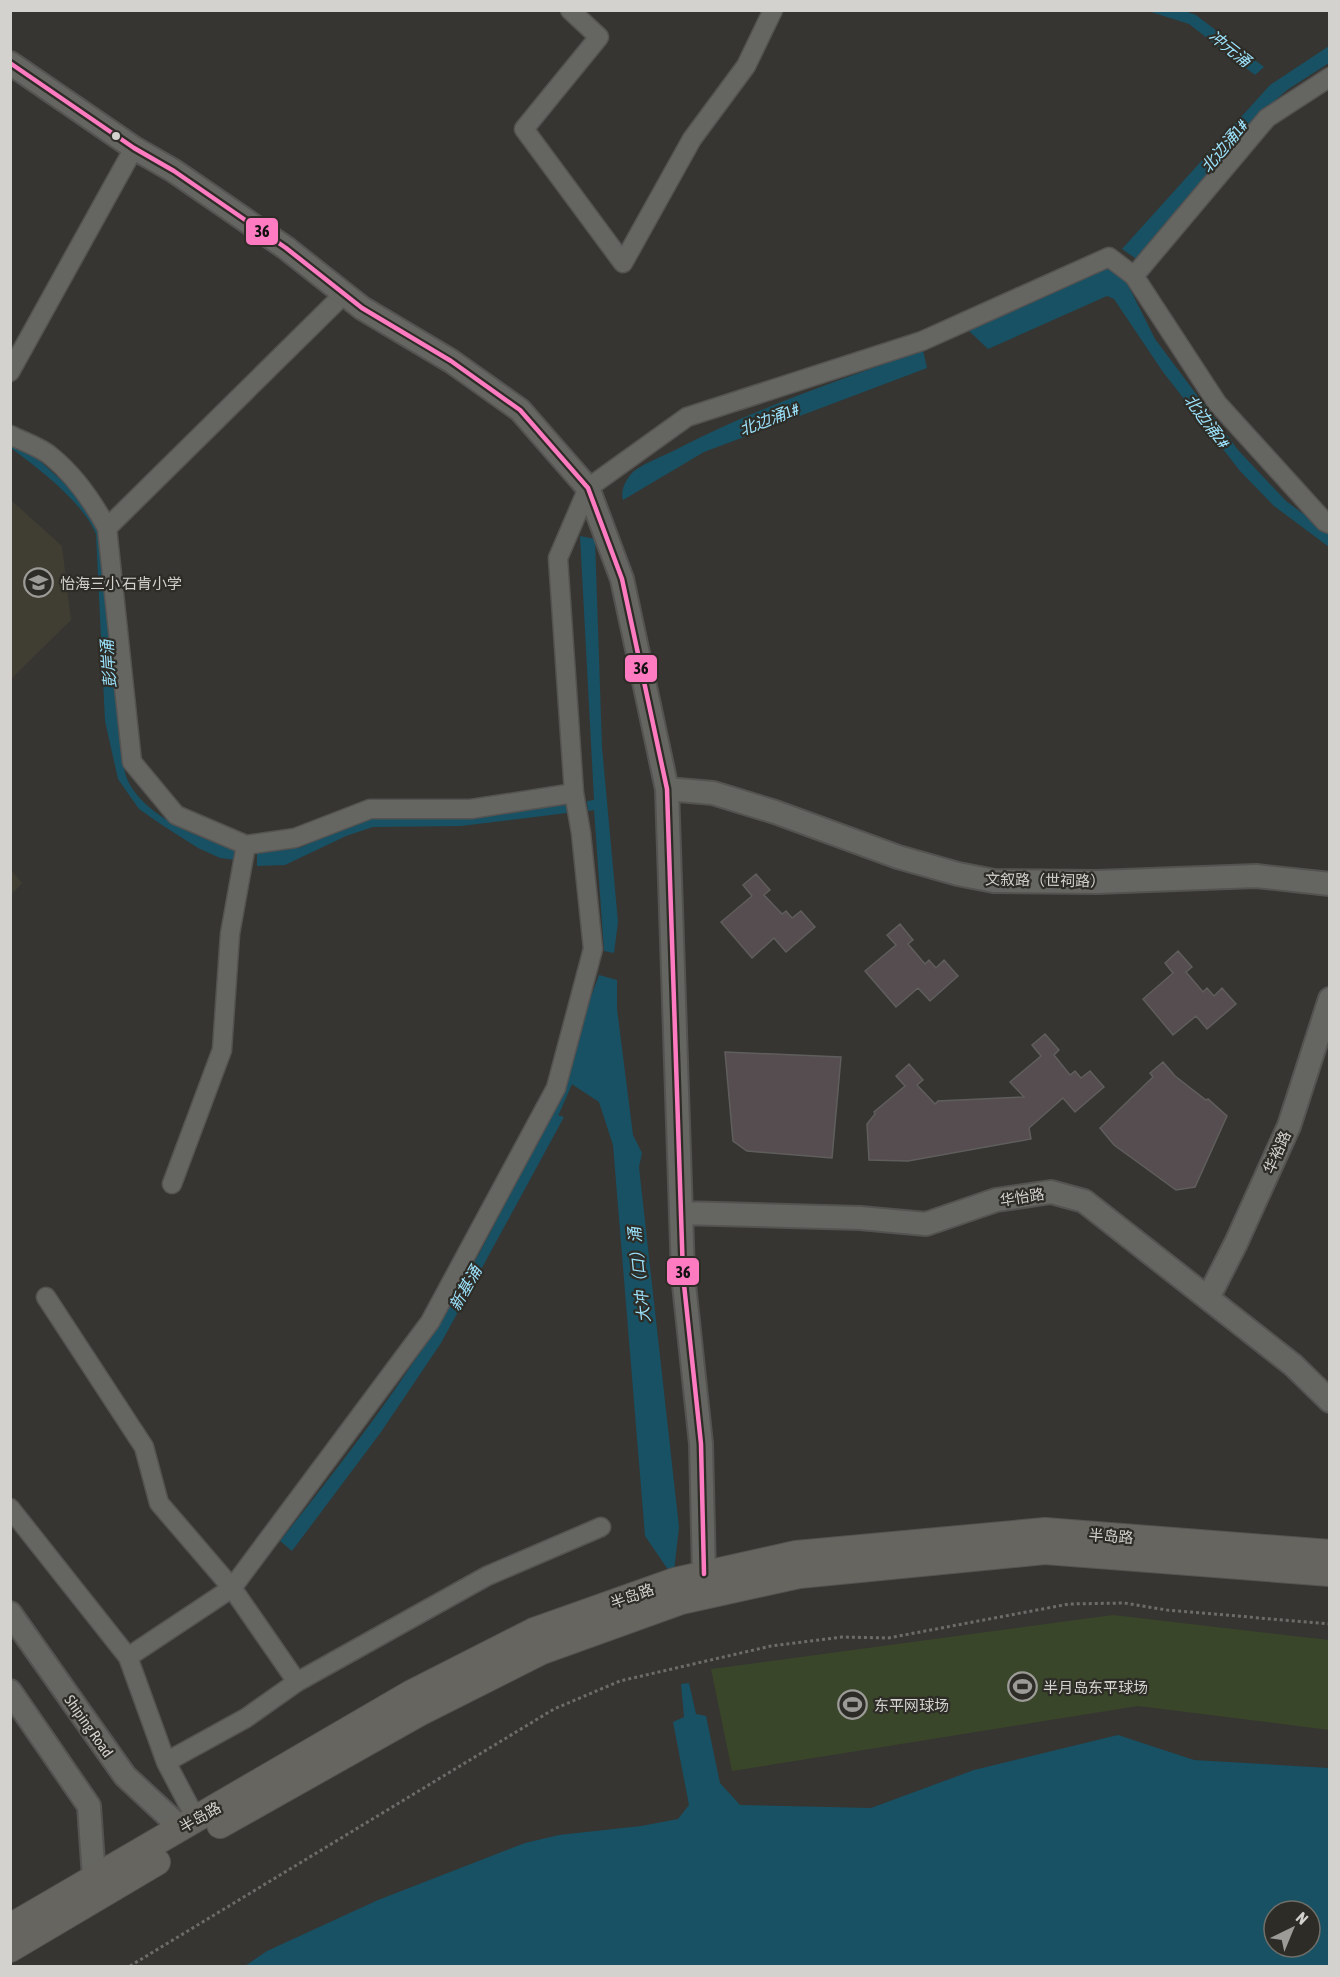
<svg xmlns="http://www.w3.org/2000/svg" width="1340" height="1977" font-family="'Asap Condensed','Noto Sans SC',sans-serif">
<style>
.built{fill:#403d32}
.green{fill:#39462a}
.water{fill:#185163;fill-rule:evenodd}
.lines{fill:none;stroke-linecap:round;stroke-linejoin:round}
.stream{stroke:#185163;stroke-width:5}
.building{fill:#554d50;stroke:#605e5d;stroke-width:1.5}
.minor-casing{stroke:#545351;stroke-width:21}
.tertiary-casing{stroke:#545351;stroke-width:26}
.secondary-casing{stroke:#545351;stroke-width:28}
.path{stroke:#6d6c6a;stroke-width:3;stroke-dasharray:3 3;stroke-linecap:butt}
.minor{stroke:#656562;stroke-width:18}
.tertiary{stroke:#656562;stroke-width:22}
.secondary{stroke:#66655f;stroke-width:26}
.bus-1-casing{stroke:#2e2c26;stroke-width:9}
.bus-1{stroke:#fe7ac1;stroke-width:4.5}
.bus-dot{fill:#d3d2ce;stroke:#2e2c26;stroke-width:2}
.labels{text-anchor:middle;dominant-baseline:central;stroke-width:4.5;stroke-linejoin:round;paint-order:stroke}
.poi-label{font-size:15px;fill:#d3d2ce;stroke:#2e2c26;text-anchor:start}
.street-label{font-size:15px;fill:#d3d2ce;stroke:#2e2c26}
.water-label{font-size:16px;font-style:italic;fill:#9be2fc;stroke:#2e2c26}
.line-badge{stroke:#2e2c26;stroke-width:2}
.pale-badge-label{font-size:16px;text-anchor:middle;font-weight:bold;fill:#111}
</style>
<rect width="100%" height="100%" fill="#363532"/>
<!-- built -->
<path class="built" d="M11,500L62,546L71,620L11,679Z
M11,870L22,883L11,895H10Z"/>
<!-- green -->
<path class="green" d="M1113,1615L1329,1640V1730L1138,1706L732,1771L711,1669Z"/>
<!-- water -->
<path class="water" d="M1148,11H1185L1196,15L1264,67L1255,75L1189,24Z
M1329,46V63L1287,90L1255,118L1138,260L1122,249L1270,85Z
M1110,267L1125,279L1155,339L1238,450L1286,501L1329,533V547L1274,506L1240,471L1163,372L1114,299L1107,296L988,349L968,330Z
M923,350L927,368L704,452L623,500C620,491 626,479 633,472C642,464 666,455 677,449C756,408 840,380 923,350Z
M10,439L40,461L93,509L106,554L122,760C124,767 125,776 129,783C147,818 203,840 239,850L236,860L220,858L198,848L162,825L139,809L118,779L105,721L96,534C82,501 39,469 11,448Z
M580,536L595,539L602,747L618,922L614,953L604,951L594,810L588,811L587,801L594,800Z
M566,805L567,813L461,826L373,827L346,836L285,865L257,866V852L283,850L302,847L337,828L365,816L474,815Z
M599,975L617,980V1009L633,1135L642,1153L639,1167L679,1527L674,1571H669L645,1536L613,1145L599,1102L564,1079L565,1066Z
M550,1113L564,1117L441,1343L381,1432L292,1551L280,1541C341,1464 401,1387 451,1303C488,1242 518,1176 550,1113Z
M689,1683L696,1714L706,1716L720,1783L740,1805L871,1808L974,1770L1118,1735L1194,1760L1329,1768V1966H245L267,1951L378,1900L525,1843L559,1835L641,1826L678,1819L689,1805L673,1722L684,1717L681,1684ZM1274,1911H1310V1947H1274Z"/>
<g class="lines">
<!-- stream -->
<path class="stream" d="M554,1119L572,1078"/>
</g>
<!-- building -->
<path class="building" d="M756,874L770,890L764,895L782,914L786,911L792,918L801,911L815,927L786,952L774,938L752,958L721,922L752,896L743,885Z
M900,924L913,940L908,944L925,964L929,960L936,968L944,960L958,976L930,1001L918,988L896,1007L865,971L896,945L887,935Z
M1178,951L1192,967L1186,972L1203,992L1207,988L1214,996L1222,988L1236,1004L1207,1029L1196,1016L1173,1035L1143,999L1173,973L1165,963Z
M1045,1034L1059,1050L1054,1055L1070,1075L1075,1071L1081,1078L1090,1071L1104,1087L1075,1112L1063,1098L1029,1128L1031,1139L908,1161L869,1160L867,1124L875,1114L874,1112L905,1086L896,1076L909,1064L923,1080L917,1085L935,1104L938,1101L1024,1097L1010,1082L1041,1056L1032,1045Z
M725,1052L841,1057L832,1158L747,1151L733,1141Z
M1163,1062L1175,1076L1206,1100L1208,1099L1227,1116L1195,1187L1176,1190L1114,1145L1100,1128L1153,1077L1150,1073Z"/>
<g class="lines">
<defs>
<path id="minor" d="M570,10L599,37L524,129L623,263L692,139L746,66L773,10
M1134,276L1217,403L1325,522L1330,524
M10,372L134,148
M10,435C24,442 41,447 52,457C75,476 93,502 107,528L132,762L176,815L246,845L295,838L370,809H471L574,793
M107,528L344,294
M172,1184L222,1050L230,934L246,845
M46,1297L144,1447L159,1503L232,1588L297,1682
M10,1508L128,1657L166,1762L196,1819
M128,1657L232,1588L430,1322L556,1088L593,949L581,833L574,793L558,558L588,488L687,417L922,341L1109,257L1134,276L1267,118L1330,77
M166,1762L246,1718L297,1682L487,1576L601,1527"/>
<path id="tertiary" d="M10,63L134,148L174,171L286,248L362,308L451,361L520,410L588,488L622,579L667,789L683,1275L701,1444L704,1574
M667,789L713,793L775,812L898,857L958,874L994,881L1097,882L1256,876L1330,884
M681,1213L860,1218L926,1224L996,1200L1051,1192L1084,1201L1293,1365L1330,1401
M1208,1298L1236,1243L1289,1126L1330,999
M10,1613L125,1776L181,1828
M10,1691L89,1806L94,1878"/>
<path id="secondary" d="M220,1825L419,1713L542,1651L681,1601L799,1575L1045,1551L1330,1573
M10,1927L410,1694L534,1631L675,1581L796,1554L1045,1531L1330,1553
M10,1949L157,1862"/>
</defs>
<!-- minor casing -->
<use href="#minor" class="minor-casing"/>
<!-- tertiary casing -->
<use href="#tertiary" class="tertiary-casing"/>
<!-- secondary casing -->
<use href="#secondary" class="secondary-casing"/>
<!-- path -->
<path class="path" d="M130,1966L554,1709L620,1681L771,1646L842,1637L888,1638L1069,1604L1124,1603L1167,1610L1330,1624"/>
<!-- minor -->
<use href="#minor" class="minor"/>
<!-- tertiary -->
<use href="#tertiary" class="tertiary"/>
<!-- secondary -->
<use href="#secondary" class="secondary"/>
<defs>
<path id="bus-1" d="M10,63L134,148L174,171L286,248L362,308L451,361L520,410L588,488L622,579L667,789L683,1275L701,1444L704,1574"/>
</defs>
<!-- bus-1 casing -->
<use href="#bus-1" class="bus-1-casing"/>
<!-- bus-1 -->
<use href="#bus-1" class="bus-1"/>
</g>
<!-- icons -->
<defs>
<symbol id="school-ring" viewBox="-11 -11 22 22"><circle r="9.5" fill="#2e2c26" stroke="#9c9b97" stroke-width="1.5"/><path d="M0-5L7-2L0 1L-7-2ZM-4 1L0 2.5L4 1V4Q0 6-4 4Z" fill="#9c9b97"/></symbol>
<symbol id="stadium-ring" viewBox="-11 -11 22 22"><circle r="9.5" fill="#2e2c26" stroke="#9c9b97" stroke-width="1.5"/><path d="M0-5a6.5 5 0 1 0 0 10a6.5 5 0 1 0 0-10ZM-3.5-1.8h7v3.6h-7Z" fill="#9c9b97"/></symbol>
</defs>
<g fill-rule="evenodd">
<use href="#school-ring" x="22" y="566" width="33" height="33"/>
<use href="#stadium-ring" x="1006" y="1670" width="33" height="33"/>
<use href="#stadium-ring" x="836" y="1688" width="33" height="33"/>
</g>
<!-- markers -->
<circle class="bus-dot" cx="116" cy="136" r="5"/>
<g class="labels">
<!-- poi labels -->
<g class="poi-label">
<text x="60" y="583">怡海三小 石肯小学</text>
<text x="1043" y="1687">半月岛东平球场</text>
<text x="874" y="1705">东平网球场</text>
</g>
<!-- street labels -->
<g class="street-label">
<text transform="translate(1045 880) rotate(1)">文叙路（世祠路）</text>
<text transform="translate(1277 1152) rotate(-66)">华裕路</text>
<text transform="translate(1022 1197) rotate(-9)">华怡路</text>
<text transform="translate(1111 1536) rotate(4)">半岛路</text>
<text transform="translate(632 1596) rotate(-20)">半岛路</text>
<text transform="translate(89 1726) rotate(55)">Shiping Road</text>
<text transform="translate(200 1817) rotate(-30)">半岛路</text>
</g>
<!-- water labels -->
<g class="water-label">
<text transform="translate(1230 48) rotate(38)">冲元涌</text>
<text transform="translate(1224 146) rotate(-50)">北边涌1#</text>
<text transform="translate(769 419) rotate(-21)">北边涌1#</text>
<text transform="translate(1207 421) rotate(53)">北边涌2#</text>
<text transform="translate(108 664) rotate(-94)">彭岸涌</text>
<text transform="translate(639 1275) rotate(-96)">大冲（口）涌</text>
<text transform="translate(465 1288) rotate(-61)">新基涌</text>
</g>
</g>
<g class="line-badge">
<rect x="245" y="217" width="34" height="29" rx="6" fill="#fe7ac1"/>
<rect x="624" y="654" width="34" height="29" rx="6" fill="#fe7ac1"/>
<rect x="666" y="1257" width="34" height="29" rx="6" fill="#fe7ac1"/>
</g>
<g class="pale-badge-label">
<text x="262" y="237">36</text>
<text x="641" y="674">36</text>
<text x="683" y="1278">36</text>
</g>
<!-- border -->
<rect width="1340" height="1977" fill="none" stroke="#d3d2ce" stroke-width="24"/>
<!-- north arrow -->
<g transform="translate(1292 1929) rotate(43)"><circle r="28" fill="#2e2c26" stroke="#706e69" stroke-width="1.5"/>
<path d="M0-4.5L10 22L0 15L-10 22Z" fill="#9c9b97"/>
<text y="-9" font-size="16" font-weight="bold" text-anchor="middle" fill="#d3d2ce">N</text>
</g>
</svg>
